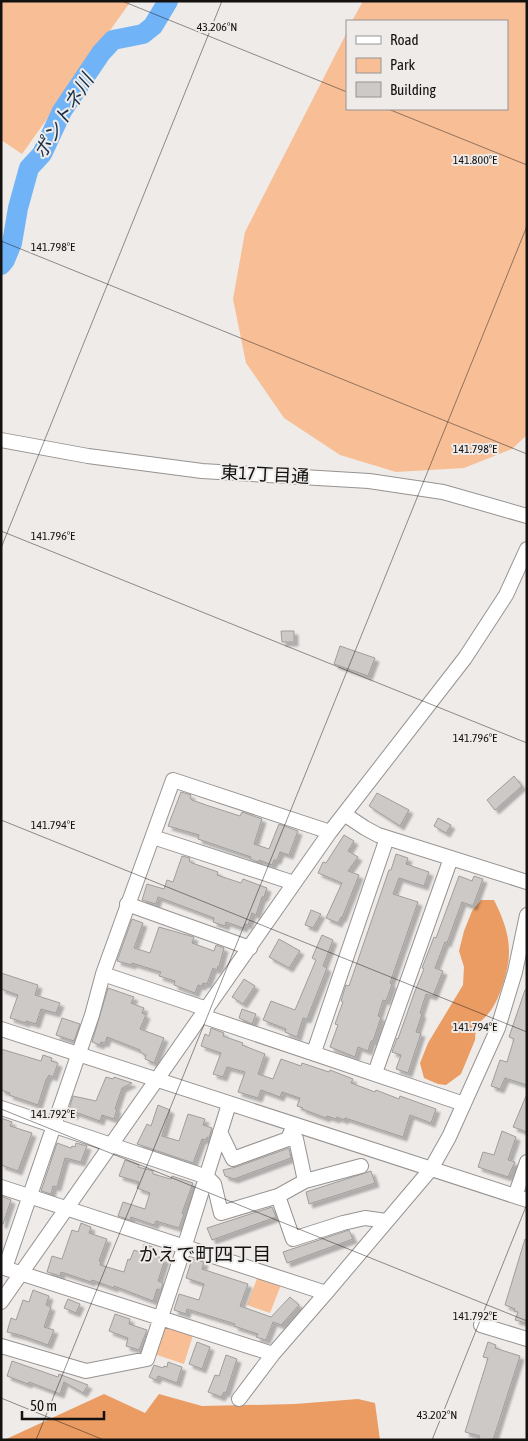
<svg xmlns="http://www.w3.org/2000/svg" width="528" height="1441" font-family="'Asap Condensed','Noto Sans JP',sans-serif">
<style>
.green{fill:#f8bf97}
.forest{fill:#ea9c62}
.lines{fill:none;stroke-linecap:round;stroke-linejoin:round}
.river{stroke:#71b3f7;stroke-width:20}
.building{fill:#ccc9c7;stroke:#a09d9b;filter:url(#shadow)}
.minor-casing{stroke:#969391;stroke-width:16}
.minor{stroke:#fff;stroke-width:14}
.ticks{fill:none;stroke:#131211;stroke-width:1;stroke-opacity:0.45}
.labels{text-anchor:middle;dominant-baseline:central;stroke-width:4;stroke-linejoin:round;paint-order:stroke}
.street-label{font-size:18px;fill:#131211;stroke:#eeebe9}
.water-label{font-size:19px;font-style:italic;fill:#132e49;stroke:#eeebe9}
.neighbourhood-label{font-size:19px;fill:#131211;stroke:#eeebe9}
.ticks-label{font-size:12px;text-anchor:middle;fill:#131211;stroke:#eeebe9;stroke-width:4;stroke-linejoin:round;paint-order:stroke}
</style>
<defs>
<filter id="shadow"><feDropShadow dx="4" dy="4" stdDeviation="1" flood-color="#0004"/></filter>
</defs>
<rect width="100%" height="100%" fill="#eeebe9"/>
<!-- green -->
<path class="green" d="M1,1H131L22,154L1,140Z
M363,1H527V435L512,449L464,468L396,472L340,455L284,418L246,363L233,299L245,232L347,32V109H507V21H352Z
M258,1276L281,1285L270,1313L247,1305Z
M164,1326L193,1335L184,1364L154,1354Z"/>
<!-- forest -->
<path class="forest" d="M481,900H494C510,932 514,953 502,987C496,1004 490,1015 476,1025L475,1040L461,1074L446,1085L438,1084L424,1078L420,1063L428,1043L463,985L464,967L459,951L464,931L472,911Z
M104,1394L145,1413L159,1394L202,1406L295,1404L358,1399L375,1403L380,1440H4Z"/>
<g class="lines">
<!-- river -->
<path class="river" d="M1,265L5,260L12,243L18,208L29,168L42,154L62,111L101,53L113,40L143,34L153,26L168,1"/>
</g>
<!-- building -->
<path class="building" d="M281,631H294V642H282Z
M340,646L375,658L368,676L334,664Z
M514,776L522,786L495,810L487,800Z
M181,792L191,795L190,798L192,800L209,806L240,816L242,812L262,819L254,844L269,849L279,824L298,831L289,855L280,852L277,860H274L272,865L259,860L258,862L250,859L251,857L198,839L199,835L168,826Z
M377,793L409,810L400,826L369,806Z
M438,818L451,825L446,833L434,826Z
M344,835L354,841L348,851L358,857L348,871L359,875L342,918L341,917L338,923L326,918L342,883L318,873L323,862L326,863Z
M396,854L408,858L406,864L429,872L424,886L399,878L393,894L418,902L390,983L392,984L390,990L386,1001L383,1000L378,1016L381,1017L373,1041H371L368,1051L358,1047L355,1057L330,1047L338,1025L335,1024L343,1002L341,1001L344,991L346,985L349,986L389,870H391Z
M182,856L190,858L189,861L192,863L218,872L217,875L241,883L243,879L267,888L264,897H262L256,915L252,913L248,925L245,924L243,928L226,922L225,926L213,922L214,918L158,897L156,904L142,900L147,884L164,889L167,880L173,882Z
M459,876L472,881L474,876L483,879L473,906L462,902L447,943L445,942L435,968L443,971L433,996L426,994L420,1013L422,1014L416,1032L421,1033L408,1073L396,1069L401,1055L392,1052L397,1038L398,1039L415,991L424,969L422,968L434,937L436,938Z
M311,910L321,914L313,928L305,925Z
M132,919L143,923L134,948L150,953L159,927L194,937L192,943L214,951L216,945L224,948L219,967L218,966L217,970L213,968L207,984L203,983L202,986L198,985L195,993L174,985L175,981L159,976L161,972L132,963V965L117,961Z
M322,935L333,940L323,966L327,968L307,1019L303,1018L297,1037L285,1032L286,1029L263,1020L271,1001L295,1010L316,960L312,958Z
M279,939L300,951L289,968L269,957Z
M1,973L38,985L35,995L60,1003L56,1013L41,1009L36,1024L26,1021V1023L10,1018L18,995L1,989Z
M244,979L255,986L243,1004L232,997Z
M108,988L134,997L131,1003L144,1008L142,1013L146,1015L140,1029L164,1038L154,1063L145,1059L146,1055L140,1052V1050L107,1037L105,1043L101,1042L100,1045L92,1042Z
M525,990H527V1085L505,1078L500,1089L491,1086L500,1060L507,1062L514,1039L509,1037Z
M242,1009L256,1014L252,1024L239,1018Z
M62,1018L80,1024L74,1041L56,1035Z
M211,1028L224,1033L223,1036L243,1043L242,1045L265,1054L258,1074L273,1079L281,1059L301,1066L302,1063L329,1072L330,1070L353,1079L351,1083L375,1092L376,1090L399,1099L400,1096L436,1109L431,1123L410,1115L403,1137L345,1118L344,1120L337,1117L336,1119L327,1116L326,1118L302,1109L303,1108L297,1106L300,1098L282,1092L280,1097L261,1090L258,1098L238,1092L245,1072L227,1067L223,1077L213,1074L221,1053L201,1046L205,1034L209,1036Z
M1,1049L41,1061L43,1055L52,1058L51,1061L58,1063L53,1077L49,1075L46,1080L38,1105L9,1095L10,1093L1,1090Z
M106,1077L113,1079L114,1077L132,1083L122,1088L115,1109H117L114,1119L102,1115L100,1121L75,1112L74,1115L68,1113L73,1096L96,1101Z
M526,1096H527V1132L513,1127Z
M158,1105L170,1110L162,1136L179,1141L188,1114L205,1119L203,1125L212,1128L209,1138L207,1137L206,1140L202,1139L193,1163L137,1144L147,1124L151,1126Z
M1,1118L12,1122L10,1126L32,1133L18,1171L1,1165Z
M502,1131L516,1137L508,1160L515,1162L508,1177L478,1167L483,1152L494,1155Z
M57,1143L71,1148L72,1146L75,1147L76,1143L87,1146L81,1162L65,1158L57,1187L53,1186L51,1194L41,1191Z
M289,1148L291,1158L234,1179L225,1176L223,1170L236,1167Z
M125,1160L139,1165L138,1167L153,1171V1174L171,1179L172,1176L193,1183L182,1213L184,1214L179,1228L156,1221L154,1225L131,1217L130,1220L118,1216L123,1202L145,1209L150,1193L137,1188L139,1182L119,1176Z
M371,1171L375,1183L309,1204L306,1192Z
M1,1196L11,1200L3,1224H1Z
M272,1207L276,1217L212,1240L207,1228Z
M81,1223L91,1227L89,1233L107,1239L99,1261L101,1262L100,1265L124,1272L128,1259L130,1260L134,1250L142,1253L144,1244L153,1247L150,1254L165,1259L158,1281L163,1283L161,1290L157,1289L153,1301L114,1286V1288L92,1280L91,1282L61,1272L60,1276L47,1272L52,1256L62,1259L72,1230L78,1232Z
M349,1230L353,1239L287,1263L283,1252Z
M525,1239L527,1240V1323L515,1320L518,1312L514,1311L515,1309L505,1305Z
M192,1259L204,1262L202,1269L248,1284L240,1306L271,1317L290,1297L299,1305L281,1325L273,1322L266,1340L256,1337L258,1334L234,1326L235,1324L187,1309L186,1314L174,1310L179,1294L199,1300L204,1284L186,1278Z
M33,1290L49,1296L46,1305L51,1307L44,1327L54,1330L48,1345L23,1336L7,1332L11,1318L16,1320L23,1300L29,1302Z
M68,1299L80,1304L76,1313L64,1308Z
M115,1314L130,1319L129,1324L147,1330L139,1350L126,1346L128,1338L109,1331Z
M197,1342L210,1347L202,1369L189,1364Z
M488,1342L496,1345L495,1348L520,1356L493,1440H478L480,1436L465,1432L488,1358L483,1357Z
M226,1355L237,1359L226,1393L224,1392L221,1397L208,1392L215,1375L219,1376Z
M12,1361L58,1377L59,1374L88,1385L83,1393L64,1382L60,1394L29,1382L28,1384L7,1376Z
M168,1362L182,1367L177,1383L158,1376L156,1380L149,1377L154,1365L163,1368L164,1366L167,1367Z"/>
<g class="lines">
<defs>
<path id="minor" d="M1,440L88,456L202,471L369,481L443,492L527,516
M344,814L365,828L378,835L527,882
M153,837L294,883
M127,904L250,948
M103,974L207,1009
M202,1016L464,1104
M1,1029L527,1200
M314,1052L387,838
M375,1073L451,858
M1,1108L207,1177L214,1184L221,1213L278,1196L293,1239L343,1223L365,1218L386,1221
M220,1132L233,1159L288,1139L291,1132
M288,1139H296L305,1181L361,1166
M1,1187L326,1293L273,1354L1,1267
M278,1196L305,1181
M515,1196L527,1162
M5,1268L92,1015L103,974L173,780L330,832
M326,1293L431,1169L449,1137L498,1028L515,972L527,915
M1,1302L330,832L465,658L506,595L527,549
M481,1325L527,1339
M1,1346L86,1371L147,1359L184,1248L229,1104
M239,1399L273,1354"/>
</defs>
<!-- minor casing -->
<use href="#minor" class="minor-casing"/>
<!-- minor -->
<use href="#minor" class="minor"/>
</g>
<!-- ticks -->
<path class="ticks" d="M122,1L347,92M388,109L527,165M1,241L527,454M1,531L527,743M1,548L222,1M1,820L527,1032M1,1109L527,1321M1,1398L104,1440M36,1440L527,226M432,1440L527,1204"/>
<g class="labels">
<!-- street labels -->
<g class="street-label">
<text transform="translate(265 474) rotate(3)">東17丁目通</text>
</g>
<!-- water labels -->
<g class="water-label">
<text transform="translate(63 116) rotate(-58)">ポントネ川</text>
</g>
<!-- neighbourhood labels -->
<g class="neighbourhood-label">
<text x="205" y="1254">かえで町四丁目</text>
</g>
</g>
<g class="ticks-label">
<text x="217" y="31">43.206°N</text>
<text x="475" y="164">141.800°E</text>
<text x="53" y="251">141.798°E</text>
<text x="475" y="453">141.798°E</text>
<text x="53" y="540">141.796°E</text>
<text x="475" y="742">141.796°E</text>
<text x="53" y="829">141.794°E</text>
<text x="475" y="1031">141.794°E</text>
<text x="53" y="1118">141.792°E</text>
<text x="475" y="1320">141.792°E</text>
<text x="437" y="1419">43.202°N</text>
</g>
<!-- border -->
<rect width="528" height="1441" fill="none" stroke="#131211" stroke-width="5"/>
<!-- legend -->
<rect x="346" y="20" width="162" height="90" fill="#eeebe9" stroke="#969493"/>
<rect x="356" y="36" width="25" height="8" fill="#ffffff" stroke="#969493"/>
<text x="390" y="45" font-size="15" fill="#131211">Road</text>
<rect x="356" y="58" width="25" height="15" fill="#f8bf97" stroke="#969493"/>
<text x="390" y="70" font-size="15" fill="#131211">Park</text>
<rect x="356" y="82" width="25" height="15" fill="#ccc9c7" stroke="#969493"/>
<text x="390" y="95" font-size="15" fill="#131211">Building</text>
<!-- scale -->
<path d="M22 1411v8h82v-8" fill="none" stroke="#131211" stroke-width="2.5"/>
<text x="30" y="1411" font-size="15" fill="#131211" stroke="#eeebe9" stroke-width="4" paint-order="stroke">50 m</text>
</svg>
